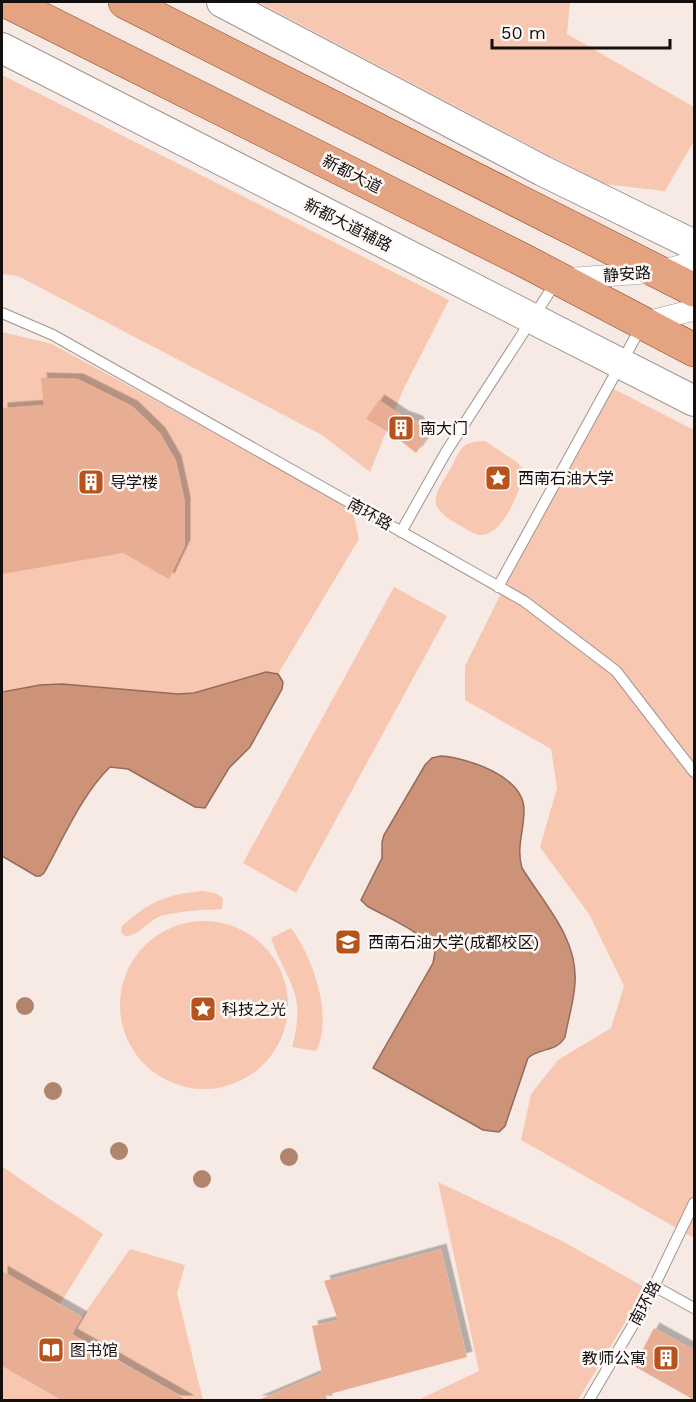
<svg xmlns="http://www.w3.org/2000/svg" width="696" height="1402" font-family="'Work Sans','Noto Sans SC',sans-serif">
<style>
.green{fill:#f8c7b1}
.water{fill:#cc9379;stroke:#946b59;stroke-width:1.5}
.building{fill:#e8ae93;filter:url(#shadow)}
.lines{fill:none;stroke-linecap:round;stroke-linejoin:round}
.lane-casing{stroke:#a0948f;stroke-width:12}
.street-casing{stroke:#a0948f;stroke-width:22}
.secondary-casing{stroke:#a0948f;stroke-width:32}
.primary-casing{stroke:#8f4722;stroke-width:34}
.lane{stroke:#fff;stroke-width:10}
.street{stroke:#fff;stroke-width:21}
.secondary{stroke:#fff;stroke-width:30}
.primary{stroke:#e4a381;stroke-width:33}
.tree{fill:#b1856d}
.labels{text-anchor:middle;dominant-baseline:central;stroke-width:5;stroke-linejoin:round;paint-order:stroke}
.street-label{font-size:16px;fill:#130f0e;stroke:#fef9f7}
.poi-label{font-size:16px;fill:#130f0e;stroke:#fef9f7;text-anchor:start}
</style>
<defs>
<filter id="shadow"><feDropShadow dx="5.5" dy="-5.5" stdDeviation="0" flood-color="#0004"/></filter>
</defs>
<rect width="100%" height="100%" fill="#f7eae4"/>
<!-- green -->
<path class="green" d="M258,2H570L567,34L694,107V141L665,191L603,184Z
M2,75L449,300L403,390L370,472L322,435L18,276L2,274Z
M2,332L52,344L352,507L359,539L278,674L272,672L194,693L178,694L40,685L2,692Z
M612,388L694,430V1238L521,1140L531,1094L558,1060L611,1028L624,986L589,914L540,847L557,788L551,749L465,700V666L523,549Z
M485,441L518,463L525,471C520,490 503,536 480,535C473,534 465,528 459,525C450,520 440,514 436,504C433,493 447,476 452,466C462,447 462,442 485,441Z
M394,587L447,616L296,893L243,863Z
M202,891L215,893L223,898L222,909C202,910 180,911 161,916C148,920 140,936 125,936L121,932L122,926C151,901 164,895 202,891Z
M120 1005a84 84 0 1 1 168 0a84 84 0 1 1-168 0Z
M291,928C313,957 334,1017 316,1051L292,1047C307,991 288,986 271,938Z
M2,1166C34,1190 69,1211 103,1234L60,1304L2,1271Z
M438,1182L562,1241L646,1288L578,1400H418L479,1371Z
M130,1249L185,1265L177,1293L203,1400H189L72,1334L82,1317Z
M2,1366L63,1400H2Z"/>
<!-- water -->
<path class="water" d="M266,672L278,674L283,682L282,689L250,747L229,768L205,808L195,807L128,769L110,767C82,794 63,839 44,873L40,876H36L2,856V692L40,685L62,684L178,694L194,693Z
M441,756C469,758 525,777 524,811C524,831 516,848 522,868C544,904 578,938 575,983C574,1001 568,1020 565,1037C556,1053 540,1047 528,1058L505,1126L499,1132L483,1130L373,1068L433,963L435,952C420,930 390,919 367,906L361,900L382,858V842L384,835L425,765L432,758Z"/>
<!-- building -->
<path class="building" d="M41,378L78,379L132,406L160,433L176,461L185,502V545L169,579L123,553L2,574V408L44,405Z
M379,400L403,416L417,421L428,436L416,453L392,434L366,419Z
M441,1249L467,1357L326,1395L327,1401H256L322,1373L312,1326L338,1320L324,1281Z
M2,1271L82,1317L72,1334L189,1401H63L2,1366Z
M654,1328L694,1350V1400L634,1366Z"/>
<g class="lines">
<defs>
<path id="lane" d="M2,313L53,335L524,601L616,671L694,772
M401,532L446,452L556,282
M498,587L641,327
M654,1286L694,1308
M589,1400L647,1301L694,1203"/>
<path id="street" d="M562,279L657,272L694,262
M643,323L694,310"/>
<path id="secondary" d="M222,2L543,171L694,245
M2,48L694,401"/>
<path id="primary" d="M8,2L523,260L694,350
M125,2L694,290"/>
</defs>
<!-- lane casing -->
<use href="#lane" class="lane-casing"/>
<!-- street casing -->
<use href="#street" class="street-casing"/>
<!-- secondary casing -->
<use href="#secondary" class="secondary-casing"/>
<!-- primary casing -->
<use href="#primary" class="primary-casing"/>
<!-- lane -->
<use href="#lane" class="lane"/>
<!-- street -->
<use href="#street" class="street"/>
<!-- secondary -->
<use href="#secondary" class="secondary"/>
<!-- primary -->
<use href="#primary" class="primary"/>
</g>
<!-- trees -->
<g class="tree">
<circle cx="25" cy="1006" r="9"/>
<circle cx="53" cy="1091" r="9"/>
<circle cx="119" cy="1151" r="9"/>
<circle cx="289" cy="1157" r="9"/>
<circle cx="202" cy="1179" r="9"/>
</g>
<!-- icons -->
<defs>
<symbol id="building-square" viewBox="-11 -11 22 22"><rect x="-9" y="-9" width="18" height="18" rx="4" fill="#b7541e" stroke="#fef9f7"/><path d="M-4-6H4V6H1V3H-1V6H-4ZM-2.5-4.3h1.7v1.8h-1.7ZM.8-4.3h1.7v1.8H.8ZM-2.5-1h1.7V.8h-1.7ZM.8-1h1.7V.8H.8Z" fill="#fff"/></symbol>
<symbol id="sight-square" viewBox="-11 -11 22 22"><rect x="-9" y="-9" width="18" height="18" rx="4" fill="#b7541e" stroke="#fef9f7"/><path d="M0-6L1.8-2.2L6-1.7L2.9 1.2L3.7 5.4L0 3.3L-3.7 5.4L-2.9 1.2L-6-1.7L-1.8-2.2Z" fill="#fff"/></symbol>
<symbol id="university-square" viewBox="-11 -11 22 22"><rect x="-9" y="-9" width="18" height="18" rx="4" fill="#b7541e" stroke="#fef9f7"/><path d="M0-5L7-2L0 1L-7-2ZM-4 1L0 2.5L4 1V4Q0 6-4 4Z" fill="#fff"/></symbol>
<symbol id="library-square" viewBox="-11 -11 22 22"><rect x="-9" y="-9" width="18" height="18" rx="4" fill="#b7541e" stroke="#fef9f7"/><path d="M-6-4Q-3-5.5-.7-3.5V5Q-3 3-6 4ZM6-4Q3-5.5 .7-3.5V5Q3 3 6 4Z" fill="#fff"/></symbol>
</defs>
<g fill-rule="evenodd">
<use href="#building-square" x="386" y="413" width="30" height="30"/>
<use href="#sight-square" x="483" y="463" width="30" height="30"/>
<use href="#building-square" x="76" y="467" width="30" height="30"/>
<use href="#university-square" x="333" y="927" width="30" height="30"/>
<use href="#sight-square" x="188" y="994" width="30" height="30"/>
<use href="#library-square" x="36" y="1335" width="30" height="30"/>
<use href="#building-square" x="651" y="1343" width="30" height="30"/>
</g>
<g class="labels">
<!-- street labels -->
<g class="street-label">
<text transform="translate(352 174) rotate(27)">新都大道</text>
<text transform="translate(348 225) rotate(27)">新都大道辅路</text>
<text transform="translate(627 274) rotate(-4)">静安路</text>
<text transform="translate(370 514) rotate(29)">南环路</text>
<text transform="translate(645 1303) rotate(-62)">南环路</text>
</g>
<!-- poi labels -->
<g class="poi-label">
<text x="420" y="428">南大门</text>
<text x="518" y="478">西南石油大学</text>
<text x="110" y="482">导学楼</text>
<text x="368" y="942">西南石油大学(成都校区)</text>
<text x="222" y="1009">科技之光</text>
<text x="70" y="1350">图书馆</text>
<text x="646" y="1358" text-anchor="end">教师公寓</text>
</g>
</g>
<!-- border -->
<rect width="696" height="1402" fill="none" stroke="#130f0e" stroke-width="6"/>
<!-- scale -->
<path d="M492 39v9h178v-9" fill="none" stroke="#130f0e" stroke-width="3"/>
<text x="501" y="39" font-size="18" fill="#130f0e" stroke="#fef9f7" stroke-width="4.5" paint-order="stroke">50 m</text>
</svg>
